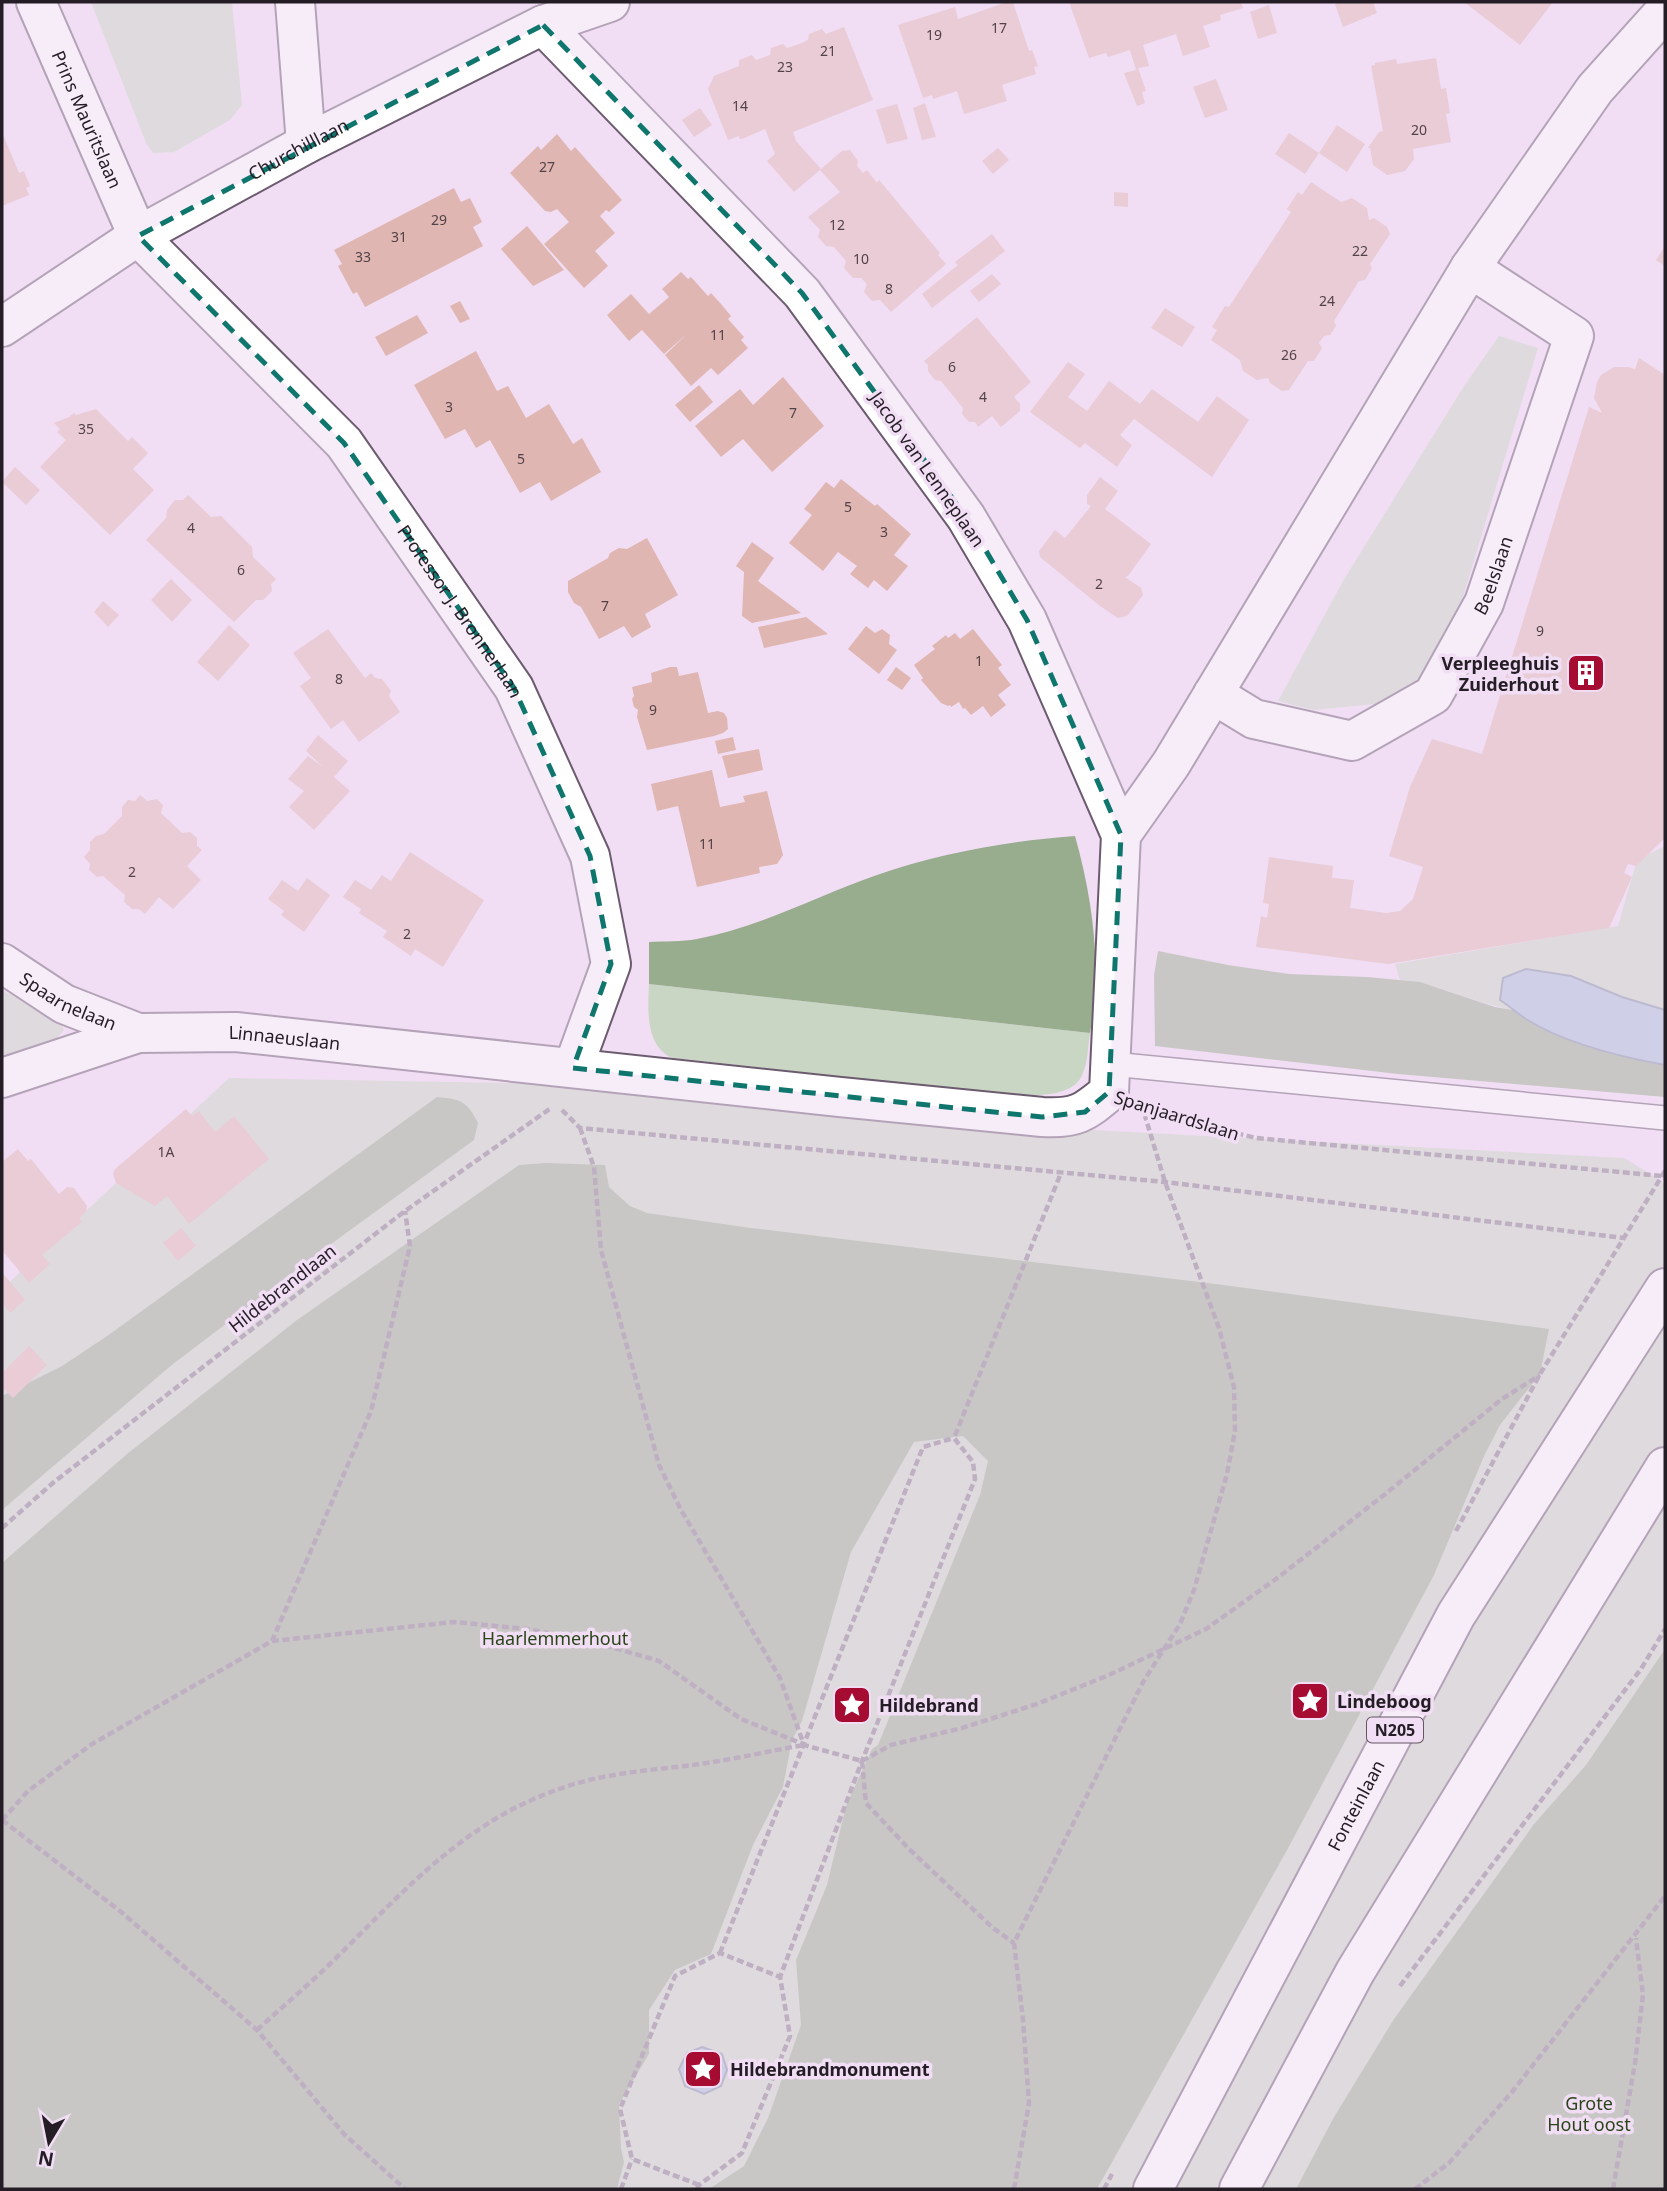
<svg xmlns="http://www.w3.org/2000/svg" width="1667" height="2191" font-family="'Noto Sans',sans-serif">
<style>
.green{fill:#c9d6c3}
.forest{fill:#98ac8e}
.water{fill:#a6bfda;stroke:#7f8ea4;stroke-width:2}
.building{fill:#dfb6b1}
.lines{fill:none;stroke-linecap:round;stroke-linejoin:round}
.lane-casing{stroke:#6c5b6f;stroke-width:26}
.street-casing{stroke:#6c5b6f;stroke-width:42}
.primary-casing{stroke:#6c5b6f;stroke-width:42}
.path{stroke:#837785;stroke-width:4.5;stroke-dasharray:7 3.5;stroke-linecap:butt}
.lane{stroke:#fff;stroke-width:23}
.street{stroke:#fff;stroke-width:38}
.primary{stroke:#fff;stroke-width:38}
.marked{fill:none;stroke:#0f766e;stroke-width:5;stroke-dasharray:14 9;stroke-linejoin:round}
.labels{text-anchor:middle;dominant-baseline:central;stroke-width:7;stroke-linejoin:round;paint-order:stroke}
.number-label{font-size:14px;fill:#534348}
.shield{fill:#f1def4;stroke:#625763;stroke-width:2}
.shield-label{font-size:16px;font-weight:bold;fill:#241d25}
.street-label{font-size:18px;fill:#241d25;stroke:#f1def4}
.poi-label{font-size:18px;font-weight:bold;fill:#241d25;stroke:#f1def4;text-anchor:start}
.park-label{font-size:18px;fill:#2a4519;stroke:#f1def4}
</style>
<rect width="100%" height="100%" fill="#f1def4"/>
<!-- green -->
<path class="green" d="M91,2H232L242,105L230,120L174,152L153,153L146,143Z
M1499,336L1538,348L1459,610L1434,664L1410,689L1375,704L1313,710L1278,701L1343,581L1464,386Z
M1665,846V1010L1622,997L1500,1000L1513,1010C1475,1003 1439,984 1400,980L1395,964L1618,926L1637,860Z
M649,984L1090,1033C1088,1046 1088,1061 1083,1073C1075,1097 1038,1095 1017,1096L684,1059C679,1059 671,1058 668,1056C645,1042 648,1006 649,984Z
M2,990L59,1019L64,1030L56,1039L2,1058Z
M229,1078L565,1084L904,1120L1624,1158L1665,1183V2189H2V1289Z"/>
<!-- forest -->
<path class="forest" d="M1075,836C1093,900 1102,967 1090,1033L649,984V942C664,941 682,942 697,939C760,927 817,896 877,875C941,853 1008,841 1075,836Z
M1158,951L1228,965L1289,974L1367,977L1420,982L1495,1007L1513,1010L1528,1020L1571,1040L1640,1060L1665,1065V1097L1398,1074L1155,1046L1154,975Z
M437,1097C461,1099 467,1101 478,1123L474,1140L327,1247L173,1364L2,1510V1396L62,1366L110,1334Z
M546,1163L605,1165L609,1187L630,1206L647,1213L751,1228L1216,1284L1549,1329L1540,1374L1500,1425L1485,1454L1434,1575L1286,1852L1097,2189H709L744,2166L768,2118L801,2025L796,1960L827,1885L846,1806L872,1749L878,1745L980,1495L988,1461L963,1436L914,1442L851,1552L802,1721L792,1740L783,1787L753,1845L711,1954L675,1970L649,2010V2054L619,2104L621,2148L624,2162L617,2189H2V1563L127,1454L297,1320L519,1165Z
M1665,1649V2189H1296L1334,2117L1394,2019L1534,1824L1586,1765Z"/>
<!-- water -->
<path class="water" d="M1526,969L1571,976L1622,997L1665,1010V1065C1621,1057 1564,1043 1526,1019C1517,1013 1509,1006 1500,1000L1503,978Z
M702,2047L722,2054L727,2070L721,2086L704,2094L685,2086L679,2069L687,2053Z"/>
<!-- building -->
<path class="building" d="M1007,2H1013L1029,51L1032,50L1038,66L1034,67L1036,74L1002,85L1007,101L964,114L957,91L933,99L932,95L923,98L898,25L955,7L958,19Z
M1069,2H1241L1243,8L1220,15L1221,20L1203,26L1210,47L1183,56L1176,34L1143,45L1149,66L1138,68L1146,91L1142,92L1145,103L1137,106L1124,73L1136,70L1130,50L1108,57L1106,53L1089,58Z
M1341,2H1373L1377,13L1343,27L1335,4Z
M1464,2H1553L1520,45Z
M1269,5L1277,33L1258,39L1250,12Z
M844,27L873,100L793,132L796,141L821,169L842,151L850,150L858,161L857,166L863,173L867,170L877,183L879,180L940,253L938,255L946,264L891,312L880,300L872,301L864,292L867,284L861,278H853L844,268L846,261L834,247L826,246L818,237L820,230L808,217L840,192L820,170L794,192L767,161L775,154L765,129L742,139H740L739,136L728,140L708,89L714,76L739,66V60L752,55L756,60L770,55L771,48L783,44L787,48L802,43L808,40L809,34L822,29L826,34Z
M1436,58L1441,89L1446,88L1450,113L1446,114L1451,142L1413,149L1414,159L1405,171L1387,175L1373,165L1370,148H1368L1379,132L1383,131L1371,66L1375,65V63L1396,59L1397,64Z
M1216,79L1228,110L1205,118L1193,87Z
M925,103L936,137L922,140L913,108Z
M897,104L908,139L887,144L876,110Z
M700,108L712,125L694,137L682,120Z
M1337,125L1365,144L1347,172L1319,153L1305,174L1275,154L1289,133L1319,153Z
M557,134L571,151L575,147L622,200L609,212L606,210L600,216L615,233L595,251L608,266L584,288L544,244L569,222L557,209L551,212L545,211L510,173L538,146L541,150Z
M2,135L4,137L19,173L24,171L30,186L26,188L29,195L2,206Z
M998,148L1009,160L993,174L982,161Z
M1311,182L1341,202L1352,198L1367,208L1369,220L1374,218L1387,227L1390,234L1370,264L1372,268L1365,280L1359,281L1334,321L1336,326L1330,335L1324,336L1319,343L1322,348L1314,361H1308L1289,390L1282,391L1270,383L1268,378L1257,380L1243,371L1240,360L1211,340L1217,330L1212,327L1225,306L1229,307L1291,212L1287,209L1298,192L1302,195Z
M454,188L461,202L470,198L482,222L473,227L483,246L365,307L357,292L353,294L338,266L342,264L334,250Z
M1114,192L1128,193V207L1114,206Z
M527,226L564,270L533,286L501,249Z
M992,234L1005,251L932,308L922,294L958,265L955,262Z
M1665,246V266L1656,260Z
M681,272L688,279L691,277L708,296L711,293L721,304L731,316L728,319L744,337L741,340L748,348L718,375L711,368L691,386L665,355L687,334L664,354L642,330L629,341L607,315L631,294L649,314L669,297L662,289Z
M992,274L1001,284L979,302L970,291Z
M460,301L470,319L460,323L450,306Z
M1165,308L1195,327L1182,347L1151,328Z
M417,315L428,333L386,356L375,337Z
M977,317L1031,382L1014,397L1020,404V411L1001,427L992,416L978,427L975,422H969L962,414L963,408L941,381L935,380L928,371V365L924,361Z
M476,351L497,391L508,386L526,418L549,404L573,444L582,438L601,472L551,501L540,482L520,493L490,440L476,448L465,429L445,439L414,385Z
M1639,358L1665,375V838L1636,866L1628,864L1624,873L1632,877L1609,928L1388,964L1256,947L1261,916L1267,918L1269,904L1263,903L1269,857L1333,866L1332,878L1354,880L1350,908L1386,913L1400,911L1413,899L1423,867L1389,856L1410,787L1432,739L1482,754L1589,407L1602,413L1594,398L1597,382L1601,375L1614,367H1628L1635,369Z
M1068,362L1085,374L1068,397L1087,411L1109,381L1140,404L1152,389L1198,422L1217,396L1249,420L1212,477L1134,419L1120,435L1132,445L1117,467L1085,443L1080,448L1030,412Z
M783,377L824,426L772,472L743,439L721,457L695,426L740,389L753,405Z
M699,385L713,402L690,422L675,405Z
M96,409L128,441L132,437L148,453L133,469L154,490L110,535L40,467L66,440L57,432L60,429L54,423L69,417L74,413L76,415Z
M15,467L40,490L26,505L2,482Z
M1100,477L1118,491L1105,509L1151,544L1128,576L1125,577L1141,588L1143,595L1127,616L1118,618L1100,606L1040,557L1039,551L1055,530L1065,538L1091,506L1087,504V495Z
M841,479L875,506L877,504L911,534L894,555L908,566L887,591L874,580L868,588L850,574L857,566L838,552L823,571L789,543L812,515L804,509L826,482L834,488Z
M188,495L211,517L221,516L252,547L253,557L276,579L271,584L272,591L263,600H256L234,622L146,540L166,518L167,510L175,500H183Z
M647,538L678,595L645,614L651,627L632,638L624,626L599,639L581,607L574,603L568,592V581L608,558L610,553L619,548L627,549Z
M752,542L774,558L758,581L801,613L752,623L742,616L744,572L736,566Z
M171,579L192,600L172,622L151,600Z
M103,601L119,615L108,627L94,612Z
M806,617L828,634L764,648L758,627Z
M229,625L250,645L218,681L197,662Z
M866,626L875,633L882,629L890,635L889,644L897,650L879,674L848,649Z
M328,629L365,678L371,673L375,678L382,679L391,691L389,696L400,712L359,742L343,720L331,729L300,686L311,678L293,653Z
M973,629L1002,665L998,668L1011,685L998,695L1006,705L991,717L983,706L971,715L965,708L963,709L959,702L951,707L950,705L948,706L941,703L921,680L923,678L914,665L935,649L932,646L946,635L948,638L955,633L960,639Z
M670,667H677L679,676L698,672L708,713L718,711L724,713L727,718L728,729L723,733L714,736L647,750L637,717L638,710L634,707L632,699L634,696L632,687L652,682L651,673Z
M896,667L911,678L902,690L887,680Z
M318,735L348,761L334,777L350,791L314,830L289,807L304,791L288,779L308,756L323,767L306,751Z
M733,737L736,750L718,754L715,741Z
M759,749L763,770L728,778L722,756Z
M712,770L720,807L745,802L743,796L767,791L783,855L777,864L759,867L760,873L697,887L678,806L657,811L651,784Z
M140,795L147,801L157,799L163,805L161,813L182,833L190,832L197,838V846L202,850L187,866L201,880L173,909L159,897L145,914L139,909H132L124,902L125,895L103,876L97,877L89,870L90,864L84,857L90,850V842L96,836L104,834L122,816V807L128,800L135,801Z
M410,852L484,900L443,967L415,949L411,956L383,937L387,931L359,913L361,909L343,897L355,880L371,890L382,875L391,881Z
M307,878L330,895L304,932L281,915L284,911L268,899L282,880L298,891Z
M186,1109L192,1116L199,1111L215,1132L234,1116L269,1159L189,1224L167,1196L155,1206L116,1183L113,1174L115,1169Z
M18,1149L28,1161L31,1159L59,1194L67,1187L74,1188L87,1206L86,1212L79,1218L82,1222L42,1255L50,1264L29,1283L2,1250V1162Z
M181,1228L196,1246L178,1261L163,1243Z
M2,1272L25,1300L10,1313L2,1303Z
M29,1346L47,1365L13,1398L2,1387V1373Z"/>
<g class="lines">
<defs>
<path id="lane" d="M1112,1064L1665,1118"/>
<g id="street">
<path id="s1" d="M36,2L138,236L344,443L514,688L590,856L611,964L573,1068"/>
<path d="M295,2L306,144"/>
<path id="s2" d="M2,327L138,236L306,144L543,25L610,2"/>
<path id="s3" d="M1213,694L1254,719L1352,741L1433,695L1484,603L1574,336L1470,268"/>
<path d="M1121,835L1171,764L1470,268L1595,89L1665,11"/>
<path id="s4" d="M2,963L64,1004L138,1033"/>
<path id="s5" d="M2,1078L138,1033L236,1032L840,1097L1042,1117C1076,1119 1084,1113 1109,1092L1121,835L1027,620L966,517L802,293L543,25"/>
</g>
<g id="primary">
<path id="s6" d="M1153,2189L1456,1615L1665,1288"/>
<path d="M1239,2189L1355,1972L1665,1467"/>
</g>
</defs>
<!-- lane casing -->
<use href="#lane" class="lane-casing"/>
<!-- street casing -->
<use href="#street" class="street-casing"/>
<!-- primary casing -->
<use href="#primary" class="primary-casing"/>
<!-- path -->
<path class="path" d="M1146,1106L1196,1123L1256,1138L1662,1176L1665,1178
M562,1110L580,1128L1165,1182L1624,1238
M580,1128L594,1167L601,1250L659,1465L681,1510L780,1678L804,1745L862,1761L866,1803L909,1849L993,1928L1014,1943
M2,1528L54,1482L405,1211L551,1108
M1456,1531L1540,1374L1665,1171
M272,1641L454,1622L527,1629L601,1644L659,1661L741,1719L803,1744
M862,1761L891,1745L962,1728L1037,1704L1109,1675L1206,1629L1276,1579L1384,1495L1502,1399L1540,1375
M2,1820L28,1791L92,1744L272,1641L371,1411L410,1246L405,1211
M2,1820L120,1911L257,2030L344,2134L405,2189
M720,1953L923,1447L954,1438
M1400,1986L1641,1669L1665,1629
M257,2030C283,2006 311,1983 336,1958C408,1887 468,1818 568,1786C611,1772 656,1770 700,1764C735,1759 769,1751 804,1745
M699,2185L632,2159L620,2109L675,1976L720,1953L780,1977
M621,2189L632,2159
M697,2189L699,2185L742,2153L790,2036L780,1977L862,1761L975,1479L973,1462L954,1438L1061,1173
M1014,2189L1029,2103L1023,2020L1014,1943L1143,1682L1180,1624L1194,1590L1227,1474L1235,1431L1234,1387L1219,1328L1165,1182L1145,1116
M1104,2189L1112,2174
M1415,2189L1449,2163L1512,2092L1665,1896
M1613,2189L1635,2063L1643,1995L1636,1938"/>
<!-- lane -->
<use href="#lane" class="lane"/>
<!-- street -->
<use href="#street" class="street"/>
<!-- primary -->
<use href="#primary" class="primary"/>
</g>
<!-- marked area -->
<path d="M0 0H1667V2191H0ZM543,25L802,293L966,517L1027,620L1121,835L1109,1092L1085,1112L1042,1117L573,1068L611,964L590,856L514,688L344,443L138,236Z" fill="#f1def4" fill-opacity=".55" fill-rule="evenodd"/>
<path class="marked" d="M543,25L802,293L966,517L1027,620L1121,835L1109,1092L1085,1112L1042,1117L573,1068L611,964L590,856L514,688L344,443L138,236Z"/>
<!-- icons -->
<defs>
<symbol id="building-square" viewBox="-11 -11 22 22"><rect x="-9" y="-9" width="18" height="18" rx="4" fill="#a60b32" stroke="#f1def4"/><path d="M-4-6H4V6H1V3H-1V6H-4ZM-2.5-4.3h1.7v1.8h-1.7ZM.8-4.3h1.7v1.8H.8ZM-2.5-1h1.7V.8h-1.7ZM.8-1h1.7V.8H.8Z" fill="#fff"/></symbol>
<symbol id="sight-square" viewBox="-11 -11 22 22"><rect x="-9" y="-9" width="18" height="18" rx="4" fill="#a60b32" stroke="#f1def4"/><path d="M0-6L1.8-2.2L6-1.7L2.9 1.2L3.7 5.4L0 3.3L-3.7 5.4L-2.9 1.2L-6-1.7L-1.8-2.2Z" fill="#fff"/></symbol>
</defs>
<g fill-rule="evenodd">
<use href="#building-square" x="1564" y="651" width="44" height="44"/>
<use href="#sight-square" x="1288" y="1679" width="44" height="44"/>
<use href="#sight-square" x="830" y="1683" width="44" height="44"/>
<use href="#sight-square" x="681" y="2047" width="44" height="44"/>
</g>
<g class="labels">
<!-- number labels -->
<g class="number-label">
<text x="999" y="27">17</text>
<text x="934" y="34">19</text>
<text x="828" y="50">21</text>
<text x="785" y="66">23</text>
<text x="740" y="105">14</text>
<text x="1419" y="129">20</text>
<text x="547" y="166">27</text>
<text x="439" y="219">29</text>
<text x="837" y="224">12</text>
<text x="399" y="236">31</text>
<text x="1360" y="250">22</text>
<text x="363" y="256">33</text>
<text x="861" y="258">10</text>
<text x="889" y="288">8</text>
<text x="1327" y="300">24</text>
<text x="718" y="334">11</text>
<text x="1289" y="354">26</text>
<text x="952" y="366">6</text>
<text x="983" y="396">4</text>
<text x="449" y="406">3</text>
<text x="793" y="412">7</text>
<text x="86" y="428">35</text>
<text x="521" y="458">5</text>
<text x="848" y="506">5</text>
<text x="191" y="527">4</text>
<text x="884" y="531">3</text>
<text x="241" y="569">6</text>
<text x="1099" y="583">2</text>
<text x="605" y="605">7</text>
<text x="1540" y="630">9</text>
<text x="979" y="660">1</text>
<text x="339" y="678">8</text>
<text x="653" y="709">9</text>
<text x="707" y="843">11</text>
<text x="132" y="871">2</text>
<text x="407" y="933">2</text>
<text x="166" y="1151">1A</text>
</g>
<!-- shield labels -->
<rect class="shield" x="1367" y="1717.5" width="56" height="25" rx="5"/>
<g class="shield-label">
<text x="1395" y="1730">N205</text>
</g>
<!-- street labels -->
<g class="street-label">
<text stroke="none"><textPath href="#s1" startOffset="128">Prins Mauritslaan</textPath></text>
<text stroke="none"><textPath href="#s2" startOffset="346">Churchilllaan</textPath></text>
<text transform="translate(928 469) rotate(55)">Jacob van Lenneplaan</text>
<text stroke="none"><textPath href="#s3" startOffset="376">Beelslaan</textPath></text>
<text stroke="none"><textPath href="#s1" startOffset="752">Professor J. Bronnerlaan</textPath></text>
<text stroke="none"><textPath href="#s4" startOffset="77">Spaarnelaan</textPath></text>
<text stroke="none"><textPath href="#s5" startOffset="290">Linnaeuslaan</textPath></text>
<text transform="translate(1177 1115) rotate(17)">Spanjaardslaan</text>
<text transform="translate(282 1288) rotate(-38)">Hildebrandlaan</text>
<text stroke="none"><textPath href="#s6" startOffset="434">Fonteinlaan</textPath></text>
</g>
<!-- poi labels -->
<g class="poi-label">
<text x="1559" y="663" text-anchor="end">Verpleeghuis<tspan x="1559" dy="21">Zuiderhout</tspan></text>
<text x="1337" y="1701">Lindeboog</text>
<text x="879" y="1705">Hildebrand</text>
<text x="730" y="2069">Hildebrandmonument</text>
</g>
<!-- park labels -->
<g class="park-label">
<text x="555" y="1638">Haarlemmerhout</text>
<text x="1589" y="2103">Grote<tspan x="1589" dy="21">Hout oost</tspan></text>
</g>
</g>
<!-- border -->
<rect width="1667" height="2191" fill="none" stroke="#241d25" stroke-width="7"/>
<!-- north arrow -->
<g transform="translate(49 2142) rotate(190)" stroke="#f1def4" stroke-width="5" paint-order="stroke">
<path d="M0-5L12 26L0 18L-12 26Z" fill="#241d25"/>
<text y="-10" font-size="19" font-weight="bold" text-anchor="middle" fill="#241d25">N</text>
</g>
</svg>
